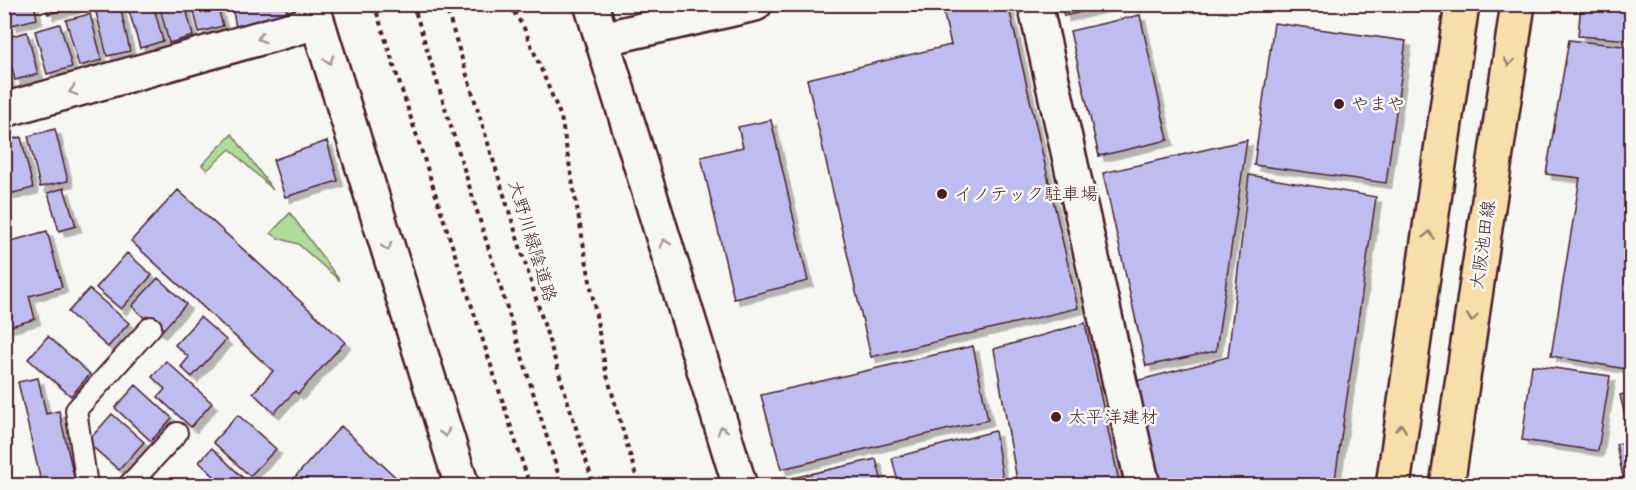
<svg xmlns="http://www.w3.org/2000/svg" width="1636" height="490" font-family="'Balsamiq Sans','Klee One',sans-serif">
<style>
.green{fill:#b0dc9b;stroke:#7d7e63;stroke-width:1.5}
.building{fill:#bfbdf0;stroke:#4a1f2b;stroke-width:1.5;filter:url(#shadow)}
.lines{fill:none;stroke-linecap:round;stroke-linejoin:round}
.service-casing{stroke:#4a1f2b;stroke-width:24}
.minor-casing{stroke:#4a1f2b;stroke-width:38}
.primary-casing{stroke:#4a1f2b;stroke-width:38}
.path{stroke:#4a1f2b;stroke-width:4;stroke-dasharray:4.5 4.5;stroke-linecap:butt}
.service{stroke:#f6f6f2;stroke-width:20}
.minor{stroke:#f6f6f2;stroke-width:33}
.primary{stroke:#f8deab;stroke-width:33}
.oneway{stroke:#a99598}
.oneway2{stroke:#a17e6b}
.poi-dot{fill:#4a1f2b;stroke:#f6f6f2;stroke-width:2}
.labels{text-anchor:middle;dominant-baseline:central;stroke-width:5;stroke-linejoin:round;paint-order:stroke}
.poi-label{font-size:18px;fill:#4a1f2b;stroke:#f6f6f2;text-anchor:start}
.street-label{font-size:18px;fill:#4a1f2b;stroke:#f6f6f2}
</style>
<defs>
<filter id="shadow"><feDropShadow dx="5.5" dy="5.5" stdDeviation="0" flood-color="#0004"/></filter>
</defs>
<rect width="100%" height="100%" fill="#f6f6f2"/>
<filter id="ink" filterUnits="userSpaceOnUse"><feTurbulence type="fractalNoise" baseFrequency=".0167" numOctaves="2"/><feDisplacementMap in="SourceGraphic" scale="12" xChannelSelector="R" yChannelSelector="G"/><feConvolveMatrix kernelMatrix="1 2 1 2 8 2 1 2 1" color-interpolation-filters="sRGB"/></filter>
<g filter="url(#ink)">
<!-- green -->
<path class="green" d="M232,134L273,190L230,149L207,170L202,165Z
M290,213L340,281L298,244L278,238L271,233Z"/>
<!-- building -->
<path class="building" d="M7,4H34L37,19L11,25Z
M46,4H74V8L48,14Z
M127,4H153L163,41L140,48Z
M159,4H185L193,36L169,43Z
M192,4H217L223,26L199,32Z
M243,4H285L289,20L237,32L232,7Z
M969,4H1008L1078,308L871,357L807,79L951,45L943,10Z
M1061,4H1114L1064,16Z
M1581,4H1632V40L1578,36Z
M120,6L130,51L107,56L96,12Z
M90,14L102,60L79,66L66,20Z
M1140,15L1168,140L1099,156L1070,31Z
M1274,23L1406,41L1386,183L1254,165Z
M60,24L72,67L47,74L35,31Z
M27,32L38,74L15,80L4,38Z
M1569,40L1632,47V370L1551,356L1580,178L1546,174Z
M4,63L10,83L4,84Z
M771,120L808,281L734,299L701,157L743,147L738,127Z
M55,129L68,181L40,187L28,136Z
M21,137L33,188L9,194L4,175V141Z
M1247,140L1216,351L1146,366L1103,173Z
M327,141L338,181L285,197L273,160Z
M1249,175L1376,197L1334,486H1160L1136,381L1228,357Z
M64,188L76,226L59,231L48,193Z
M178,190L345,342L298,394L295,391L274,413L253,393L273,371L131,241Z
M47,231L62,287L29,296L35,319L4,328V243Z
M127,253L152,275L121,309L96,288Z
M158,278L186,304L160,333L132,306Z
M89,289L129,323L108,347L68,312Z
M200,317L226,340L192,377L181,367L189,357L175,345Z
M1085,323L1120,486H1018L994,349Z
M48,336L90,374L71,396L28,359Z
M973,346L988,420L781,469L761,395Z
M166,361L212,403L191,427L158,397L165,389L152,377Z
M1532,365L1610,376L1598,451L1522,440Z
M38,378L46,414L59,411L76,486H42L18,382Z
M136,385L172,418L151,441L115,408Z
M1632,392V484L1625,486L1616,444L1631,441L1620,395Z
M112,414L144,442L119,470L87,442Z
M238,415L276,449L250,476L213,442Z
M341,426L405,486H287Z
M995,431L1004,486H899L892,458Z
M212,448L244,479L237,486H208L215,477L199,462Z
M876,459L883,486H794L792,478Z"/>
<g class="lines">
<defs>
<path id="service" d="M87,486L76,410L151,327
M128,486L177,433"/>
<path id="minor" d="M312,4L462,486
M591,4L740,486
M1035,4L1143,486
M602,39L755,4
M4,110L317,22"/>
<path id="primary" d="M1393,486L1462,4
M1447,486L1518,4"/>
</defs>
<!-- service casing -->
<use href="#service" class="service-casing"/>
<!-- minor casing -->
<use href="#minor" class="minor-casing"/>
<!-- primary casing -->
<use href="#primary" class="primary-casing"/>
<!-- path -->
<path class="path" d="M374,4L530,486
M413,4L562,486
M445,4L594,486
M509,4L524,28L561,117L606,372L639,486"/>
<!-- service -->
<use href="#service" class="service"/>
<!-- minor -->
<use href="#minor" class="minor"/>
<!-- primary -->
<use href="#primary" class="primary"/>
</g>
<!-- one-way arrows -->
<defs><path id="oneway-chevron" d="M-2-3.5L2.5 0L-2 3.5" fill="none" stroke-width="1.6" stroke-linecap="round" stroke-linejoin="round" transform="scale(1.5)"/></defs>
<g class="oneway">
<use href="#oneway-chevron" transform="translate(261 38) rotate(164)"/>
<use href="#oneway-chevron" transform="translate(329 60) rotate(73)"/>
<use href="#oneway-chevron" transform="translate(73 91) rotate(164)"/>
<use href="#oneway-chevron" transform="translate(665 243) rotate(-107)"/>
<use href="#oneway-chevron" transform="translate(387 247) rotate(73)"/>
<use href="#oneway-chevron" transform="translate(722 430) rotate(-107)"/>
<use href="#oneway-chevron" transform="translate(445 433) rotate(73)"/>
</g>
<g class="oneway2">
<use href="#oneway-chevron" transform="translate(1509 62) rotate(98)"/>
<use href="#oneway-chevron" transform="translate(1429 235) rotate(-82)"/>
<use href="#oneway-chevron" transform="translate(1472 318) rotate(98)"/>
<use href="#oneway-chevron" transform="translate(1401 428) rotate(-82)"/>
</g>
</g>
<!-- markers -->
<g class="poi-dot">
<circle cx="1339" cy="104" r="6"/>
<circle cx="942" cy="194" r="6"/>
<circle cx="1056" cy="417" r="6"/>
</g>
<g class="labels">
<!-- poi labels -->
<g class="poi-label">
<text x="1351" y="104">やまや</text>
<text x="954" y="194">イノテック駐車場</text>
<text x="1068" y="417">太平洋建材</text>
</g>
<!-- street labels -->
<g class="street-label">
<text transform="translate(532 241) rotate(73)">大野川緑陰道路</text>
<text transform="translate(1483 245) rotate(-82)">大阪池田線</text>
</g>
</g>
<!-- margin -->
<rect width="1636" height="490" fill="none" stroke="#f6f6f2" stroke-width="24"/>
<rect x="12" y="12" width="1612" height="466" fill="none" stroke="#4a1f2b" stroke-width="2" filter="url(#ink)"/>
</svg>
